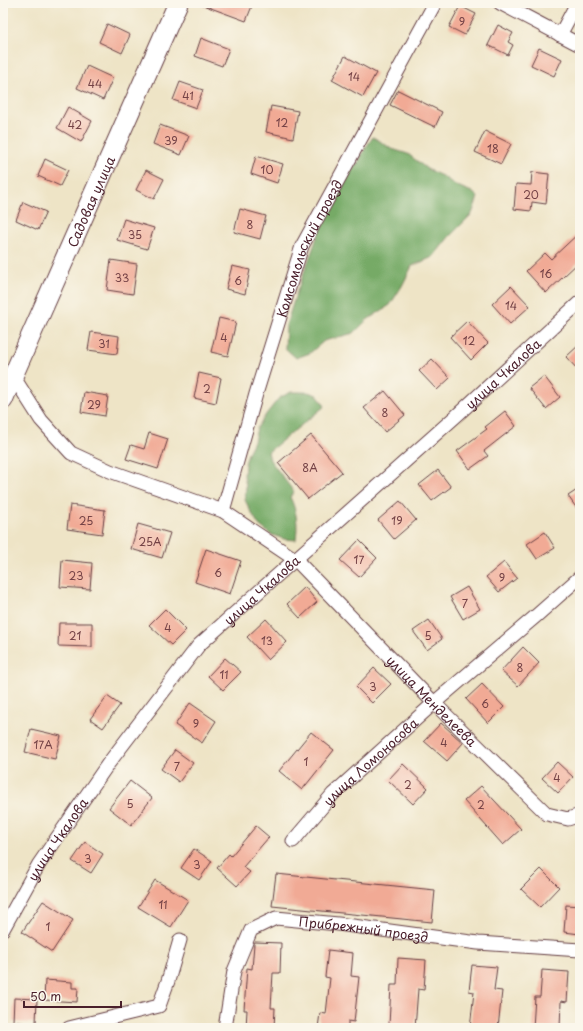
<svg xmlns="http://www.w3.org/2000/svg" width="583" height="1031" font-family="'Playpen Sans',sans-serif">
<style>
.forest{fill:#76aa66;stroke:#606448}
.building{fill:#f1aa95}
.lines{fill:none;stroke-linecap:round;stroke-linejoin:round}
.street-casing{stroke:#633d42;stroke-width:15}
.secondary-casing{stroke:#633d42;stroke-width:21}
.street{stroke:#fff;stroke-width:13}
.secondary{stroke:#fff;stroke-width:19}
.labels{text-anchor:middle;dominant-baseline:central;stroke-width:3;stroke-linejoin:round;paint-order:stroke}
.number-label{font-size:11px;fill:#744246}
.street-label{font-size:13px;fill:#4a1f2b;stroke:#fbf7ec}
</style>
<rect width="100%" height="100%" fill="#fbf7ec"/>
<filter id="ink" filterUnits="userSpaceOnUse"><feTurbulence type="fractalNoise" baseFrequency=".025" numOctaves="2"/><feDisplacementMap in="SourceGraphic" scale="8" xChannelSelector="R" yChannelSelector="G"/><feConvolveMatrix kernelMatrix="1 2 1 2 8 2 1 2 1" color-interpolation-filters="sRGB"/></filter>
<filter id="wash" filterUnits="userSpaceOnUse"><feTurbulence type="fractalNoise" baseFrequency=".012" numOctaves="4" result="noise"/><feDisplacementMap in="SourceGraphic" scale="16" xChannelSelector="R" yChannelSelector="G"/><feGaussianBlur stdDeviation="0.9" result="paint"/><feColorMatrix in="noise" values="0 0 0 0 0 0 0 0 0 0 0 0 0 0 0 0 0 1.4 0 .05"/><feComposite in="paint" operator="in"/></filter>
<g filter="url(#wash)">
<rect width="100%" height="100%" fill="#eee4c6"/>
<!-- forest -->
<path class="forest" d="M373,137L392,149L408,154L427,169L444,177L455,185L472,192L478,197L472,214L449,237L433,257L412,266L402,286L390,305L367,320L354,333L324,341L310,353L296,358L285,348L286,325L296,294L315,243L320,228L348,175L359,161L364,150Z
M291,392H308L317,395L325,406L268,452L270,460L294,492L290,497C297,511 298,524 296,540L284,539L270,534L259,525L251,512L245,500L246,486L244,476L245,464L248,453L254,441L257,428L267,413L279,398Z"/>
<g id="blocks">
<!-- building -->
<path class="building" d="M200,3H244L252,6L246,21L200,4Z
M460,6L476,14L465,35L449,27Z
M107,24L130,35L122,53L99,42Z
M498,25L513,33L508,42L513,45L508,55L488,45Z
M201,38L229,49L222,66L195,56Z
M539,48L562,59L554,76L531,65Z
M345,56L376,73L363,97L332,80Z
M87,66L113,78L103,100L77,88Z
M180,82L203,90L196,108L173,100Z
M398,90L442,112L435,127L390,105Z
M271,106L298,111L293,138L266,132Z
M68,107L92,121L81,142L57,128Z
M160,125L189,136L181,155L153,144Z
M485,131L511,144L501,164L475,152Z
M256,156L283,164L277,183L251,174Z
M45,159L68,170L60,186L38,176Z
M146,170L164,179L154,199L136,190Z
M532,172L549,174L546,204L532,202L531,211L514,209L516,184L531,185Z
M23,202L46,212L38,230L16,220Z
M240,209L266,216L260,239L234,232Z
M124,219L154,228L147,249L117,240Z
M580,232V261L546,293L526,271L545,253L551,259Z
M111,260L137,264L133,294L107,290Z
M232,266L250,270L245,294L226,289Z
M511,286L530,306L510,324L492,304Z
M219,318L236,322L228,356L211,352Z
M467,321L488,343L471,360L450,337Z
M91,332L119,336L117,354L88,350Z
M580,344V372L566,357Z
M432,359L450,378L437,390L419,371Z
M199,373L221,378L216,403L194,398Z
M544,376L560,397L546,409L529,388Z
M385,391L405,415L385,432L364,408Z
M84,392L108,396L105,416L81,412Z
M505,411L516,426L484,451L488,456L470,469L457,451L487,429L485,427Z
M149,433L168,439L158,469L126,459L131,445L144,449Z
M311,435L342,472L308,499L278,463Z
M438,470L451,487L432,501L419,485Z
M580,488V513L568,496Z
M400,501L416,520L394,539L378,520Z
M70,505L105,510L102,534L67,529Z
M138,524L170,533L162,558L131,549Z
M545,532L555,548L537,559L527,544Z
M359,540L377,558L359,577L340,560Z
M206,549L241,561L230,594L195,582Z
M62,560L92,563L90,589L60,587Z
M504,562L517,578L499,592L486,577Z
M305,587L317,602L300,618L287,604Z
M467,587L480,609L463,619L450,597Z
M165,609L186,630L171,645L149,625Z
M266,619L287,642L268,660L247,637Z
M429,620L442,639L427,650L413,631Z
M59,623H92V647L58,646Z
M523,647L539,663L518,686L501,671Z
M225,658L241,672L223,690L208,676Z
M374,668L391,684L372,703L356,687Z
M482,684L504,707L488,723L466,699Z
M107,696L120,705L103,728L90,719Z
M190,703L216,721L202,743L175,725Z
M441,723L463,743L447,761L424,741Z
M31,729L61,736L55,759L25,752Z
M311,732L334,750L302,790L279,771Z
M175,750L193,763L179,782L161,769Z
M557,762L573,777L558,793L542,778Z
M403,764L428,788L413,804L388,780Z
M130,781L152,798L131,825L109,808Z
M481,786L521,829L503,845L464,801Z
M256,826L269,837L243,867L250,872L237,886L217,868L229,854L231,856Z
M85,842L103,854L91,873L72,861Z
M194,849L212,861L199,880L181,868Z
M541,869L559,887L540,907L521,889Z
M276,874L435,890L432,922L272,906Z
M155,880L188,900L171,927L138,907Z
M43,901L73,920L52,952L22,932Z
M566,905L580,906V934L564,932Z
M255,942L281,943L280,973H273L271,1008H275L274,1028H246L247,1010H244L247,968L252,969L254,944Z
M328,950L353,953L351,976L359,977L354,1022L348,1021V1028H318L320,1013L326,1014L330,978L325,977Z
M398,958L426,960L424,990L418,989L415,1028H391V1026H389L391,985H397Z
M472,965L497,967L494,990L502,991L498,1028H470L474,992L469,991Z
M542,970L569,972L567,1002L561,1001L560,1028H533L535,997H540Z
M45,980L72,982V988H78L77,1002L44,1000Z
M14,998L37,999L36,1023L13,1022Z"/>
</g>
</g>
<g filter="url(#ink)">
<use href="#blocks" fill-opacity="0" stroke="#633d42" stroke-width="1"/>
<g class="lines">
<defs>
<g id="street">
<path d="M500,3L580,45"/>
<path d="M560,35L577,3"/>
<path id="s1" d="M13,376L41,420L71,453L110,471L223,511L296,560L434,703L547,814L568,819L580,815"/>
<path id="s2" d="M223,511L256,394L302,246L435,3"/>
<path id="s3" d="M293,841L333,794L434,703L536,616L580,577"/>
<path id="s4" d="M3,929L39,864L108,764L199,645L455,417L580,302"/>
<path d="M69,1028L159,1006L168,981L180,940"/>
<path id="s5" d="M225,1028L234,971L251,930L276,918L338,924L478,943L580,950"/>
</g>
<g id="secondary">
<path id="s6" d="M3,400L13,376L178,3"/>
</g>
</defs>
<!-- street casing -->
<use href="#street" class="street-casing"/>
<!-- secondary casing -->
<use href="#secondary" class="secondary-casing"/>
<!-- street -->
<use href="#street" class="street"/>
<!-- secondary -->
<use href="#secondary" class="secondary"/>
</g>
</g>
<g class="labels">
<!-- number labels -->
<g class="number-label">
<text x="462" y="21">9</text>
<text x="354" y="76">14</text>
<text x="95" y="83">44</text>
<text x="188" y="95">41</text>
<text x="282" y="122">12</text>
<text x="75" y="124">42</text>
<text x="171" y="140">39</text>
<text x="493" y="148">18</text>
<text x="267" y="169">10</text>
<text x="531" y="194">20</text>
<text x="250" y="224">8</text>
<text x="135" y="234">35</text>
<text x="546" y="273">16</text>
<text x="122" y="277">33</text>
<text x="238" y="280">6</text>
<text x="511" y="305">14</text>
<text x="224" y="337">4</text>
<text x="469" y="340">12</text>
<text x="104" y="343">31</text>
<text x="207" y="388">2</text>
<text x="94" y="404">29</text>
<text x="385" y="412">8</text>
<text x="310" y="467">8А</text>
<text x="86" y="520">25</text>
<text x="397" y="520">19</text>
<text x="150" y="541">25А</text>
<text x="359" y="559">17</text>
<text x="218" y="572">6</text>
<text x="76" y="575">23</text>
<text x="502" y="577">9</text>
<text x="465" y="603">7</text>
<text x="168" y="627">4</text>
<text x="75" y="635">21</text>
<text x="428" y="635">5</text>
<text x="267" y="640">13</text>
<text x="520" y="667">8</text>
<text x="224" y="674">11</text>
<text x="373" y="686">3</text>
<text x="485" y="703">6</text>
<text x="196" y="723">9</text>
<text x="444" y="742">4</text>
<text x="43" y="744">17А</text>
<text x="306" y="761">1</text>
<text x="177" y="766">7</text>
<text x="557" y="777">4</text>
<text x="408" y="784">2</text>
<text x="130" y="803">5</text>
<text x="481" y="804">2</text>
<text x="88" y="858">3</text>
<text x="197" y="864">3</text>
<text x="163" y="904">11</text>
<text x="48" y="926">1</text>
</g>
<!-- street labels -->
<g class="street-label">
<text stroke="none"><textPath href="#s6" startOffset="217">Садовая улица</textPath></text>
<text stroke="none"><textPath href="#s2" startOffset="277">Комсомольский проезд</textPath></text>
<text stroke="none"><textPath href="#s4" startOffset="753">улица Чкалова</textPath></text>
<text stroke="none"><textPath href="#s4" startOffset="429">улица Чкалова</textPath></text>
<text stroke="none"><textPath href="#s1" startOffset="543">улица Менделеева</textPath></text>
<text stroke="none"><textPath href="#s3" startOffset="111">улица Ломоносова</textPath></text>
<text stroke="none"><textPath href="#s4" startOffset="105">улица Чкалова</textPath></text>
<text stroke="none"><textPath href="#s5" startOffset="218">Прибрежный проезд</textPath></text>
</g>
</g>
<!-- margin -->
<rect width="583" height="1031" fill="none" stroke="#fbf7ec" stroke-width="16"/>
<!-- scale -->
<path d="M24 1001v6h97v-6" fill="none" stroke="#4a1f2b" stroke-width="2"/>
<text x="30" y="1001" font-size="12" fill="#4a1f2b" stroke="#fbf7ec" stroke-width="3" paint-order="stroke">50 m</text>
</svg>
